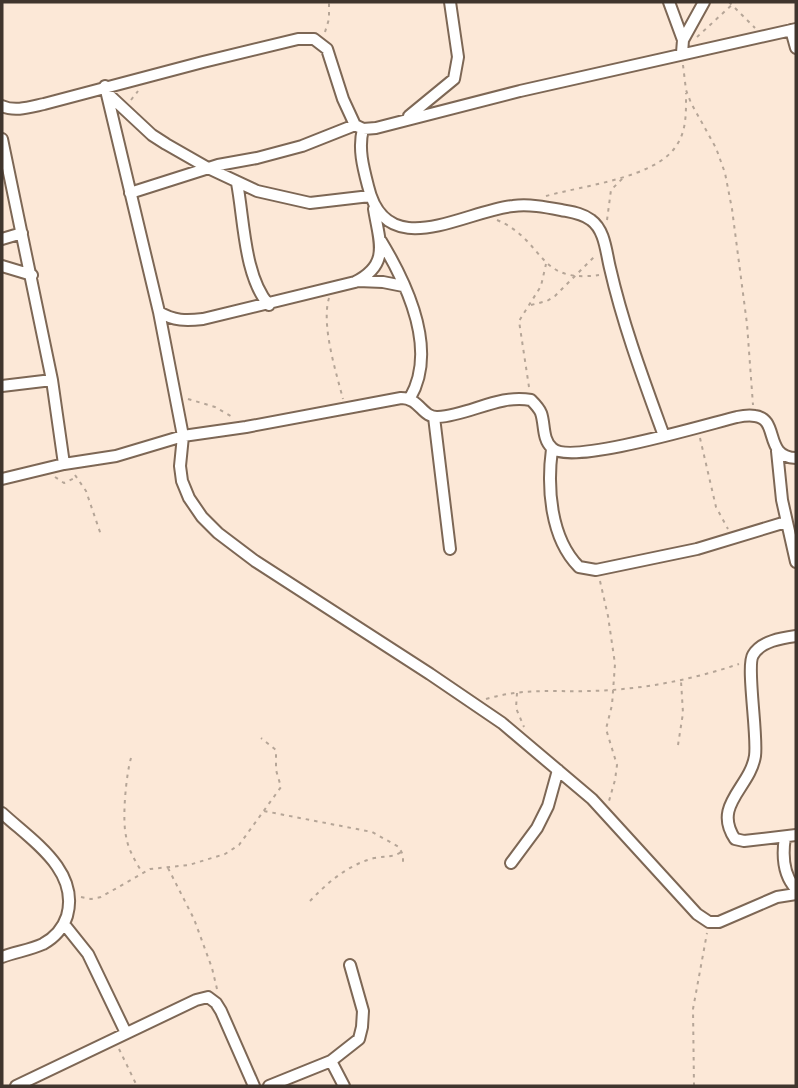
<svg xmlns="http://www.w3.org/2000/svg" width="798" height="1088" font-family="Spectral,serif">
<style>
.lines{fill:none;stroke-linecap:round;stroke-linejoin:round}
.street-casing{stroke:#7d6755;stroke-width:14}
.path{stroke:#b5a597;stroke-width:2;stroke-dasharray:3.5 5;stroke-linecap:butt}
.street{stroke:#fff;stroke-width:10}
</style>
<rect width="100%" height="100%" fill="#fce8d7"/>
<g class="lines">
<defs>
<path id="street" d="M669,2L683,40L682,53
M791,30L796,48
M683,40L704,2
M105,86L159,312L183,436L180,466L182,481L189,498L202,517L218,533L255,561L430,674L502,723L592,799L697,914L709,922H719L777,897L796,894
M108,94L152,135L166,144L208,168L257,191L310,203L370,196
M2,106C15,112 30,107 44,104L203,62L298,39H314L327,49L343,99L355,125L363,129L376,128L520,91L796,29
M409,116L454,79L458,57L450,2
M363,129C358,148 363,167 368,186C386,264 464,211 513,206C529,204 545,207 561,210C571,212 582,213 591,220C605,230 606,252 610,268C623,325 644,381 664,436
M2,139L52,380L64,464
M237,183C244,219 244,277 269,305
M130,193L218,165L257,158L302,146L355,125
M2,239L22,233
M381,241C407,284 438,350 410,398
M2,266L32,275
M358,281L383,282L403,286
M159,312C174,321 186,321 203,319L355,282C391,264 379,241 374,209
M2,386L52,380
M434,417L450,549
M552,449C547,487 550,538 579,567L596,570L697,549L786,522
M777,451L782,500L796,562
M2,479L64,464L116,456L183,436L246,427L401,398C420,398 422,418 438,417C470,415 499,394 531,400C534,403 539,408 541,413C545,424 542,439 552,448C570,466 708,424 737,417C742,416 749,415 755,416C780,419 763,457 796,458
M796,636C782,638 761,641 753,655C746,666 758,735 755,756C750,788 712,805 735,839L744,841L796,835
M2,813C31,840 80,870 67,916C63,928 54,938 43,944C30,950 15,952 2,957
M785,837C782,856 783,875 796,889
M511,863L537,828L548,806L558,770
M64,924L88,954L126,1033
M331,1061L344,1086
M16,1086L196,1000L208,997L216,1003L221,1011L254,1086
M269,1086L331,1061L359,1039L362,1027L363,1011L350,965"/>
</defs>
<!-- street casing -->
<use href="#street" class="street-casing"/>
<!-- path -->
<path class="path" d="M729,2L755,28
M325,32L329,19V2
M697,37L735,2
M683,65L686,90L691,103L716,148L725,173L732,209L747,324L753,405
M131,100L138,91
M546,196C581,186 656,178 676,146C687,131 686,111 686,93
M497,220C546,241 536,284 599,275
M607,220L611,190L625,176
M329,298C321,325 336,372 343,399
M531,305L547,301L555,296L595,256
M529,387L519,321L541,286L546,264
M188,399L215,407L234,418
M700,438L716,507L728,529
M75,475L86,491L101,535
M55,477L64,483L77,477
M600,581L608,616L615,664L612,705L606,729L617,765L615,780L609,801
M517,693L516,708L524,727
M486,699C523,688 552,692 589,691C640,690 691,680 739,664
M678,745L683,713L681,681
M131,758C126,775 122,819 126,836C128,849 135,861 142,872
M264,811L372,832L399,847L403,855V865
M168,868L194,919L212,968L217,989
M81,897L91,899L101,897L150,869L189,865L225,854L239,845L281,787L276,770V750L261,738
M310,901C328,882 348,865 374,858C384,856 392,858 401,852
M119,1049L137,1086
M694,1086L693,1009L707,933"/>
<!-- street -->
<use href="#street" class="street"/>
</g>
<!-- border -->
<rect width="798" height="1088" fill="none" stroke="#3f352d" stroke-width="7"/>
</svg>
